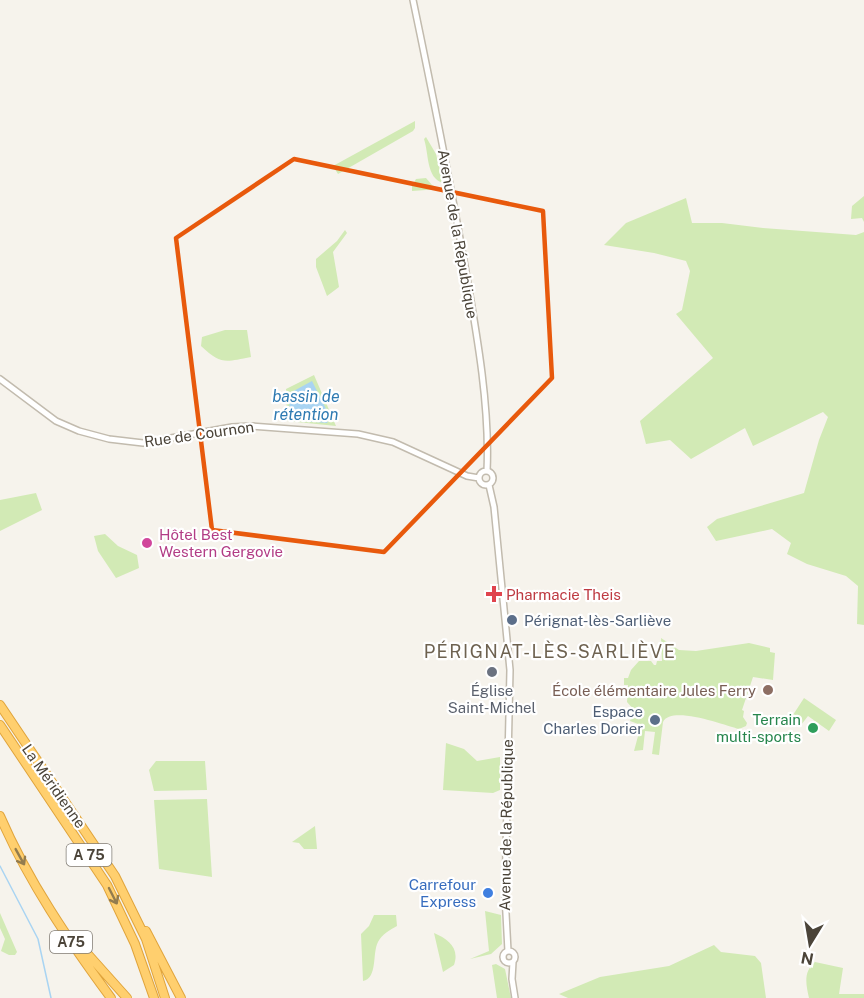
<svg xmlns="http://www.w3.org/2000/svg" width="864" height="998" font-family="'Public Sans',sans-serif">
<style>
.green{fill:#d2eab5}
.water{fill:#a9d4f2}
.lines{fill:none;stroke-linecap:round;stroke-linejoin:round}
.stream{stroke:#a9d4f2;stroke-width:1.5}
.minor-casing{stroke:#c2bbae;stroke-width:8}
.highway-casing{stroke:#e0a43c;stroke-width:10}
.minor{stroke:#fff;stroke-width:5}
.highway{stroke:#ffcf6e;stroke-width:8}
.oneway{stroke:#937c4e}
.marked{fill:none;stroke:#e8590c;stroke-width:4.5;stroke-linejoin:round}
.hotel-dot{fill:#d1479c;stroke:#fff;stroke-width:2}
.health-dot{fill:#e0444e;stroke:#fff;stroke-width:2}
.service-dot{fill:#5c6f8a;stroke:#fff;stroke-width:2}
.worship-dot{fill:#6b7280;stroke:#fff;stroke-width:2}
.education-dot{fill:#8d6e63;stroke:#fff;stroke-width:2}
.leisure-dot{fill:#2e9e5b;stroke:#fff;stroke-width:2}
.shop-dot{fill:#3f7fe0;stroke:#fff;stroke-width:2}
.labels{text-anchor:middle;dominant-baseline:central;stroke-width:4.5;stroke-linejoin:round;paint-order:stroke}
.shield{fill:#fff;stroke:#817c74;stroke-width:1.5}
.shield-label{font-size:14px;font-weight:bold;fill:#4b4439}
.street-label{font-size:15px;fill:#4b4439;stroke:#fff}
.hotel-label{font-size:15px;fill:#b23c85;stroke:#fff;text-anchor:start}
.health-label{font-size:15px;fill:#be3a42;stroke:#fff;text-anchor:start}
.service-label{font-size:15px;fill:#4e5e75;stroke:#fff;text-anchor:start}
.worship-label{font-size:15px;fill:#5b616d;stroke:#fff}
.education-label{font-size:15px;fill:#785e54;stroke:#fff;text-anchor:end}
.leisure-label{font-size:15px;fill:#27864d;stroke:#fff;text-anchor:end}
.shop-label{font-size:15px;fill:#366cbe;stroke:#fff;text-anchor:end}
.water-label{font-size:16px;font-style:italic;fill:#2e7ab2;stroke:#fff}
.quarter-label{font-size:18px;letter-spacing:1.5px;fill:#6e6250;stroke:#fff}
</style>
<rect width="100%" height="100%" fill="#f6f3ec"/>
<!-- green -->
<path class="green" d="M415,121V128L413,131L338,174L333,166Z
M426,137L436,154L443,183C426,178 429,154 424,139Z
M426,178L432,185L440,189L412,191V186L416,179Z
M864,196V222L862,218L851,219L852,206Z
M686,198L692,223H722L763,228L856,235L864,232V625L857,624L858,586L846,576L807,564L787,554L791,543L772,529L716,541L707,527L717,519L804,493L819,440L828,417L823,412L753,446L745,428L691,459L670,440L646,444L640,421L713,358L676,314L682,310L690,271L686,261L654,253L604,245L626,223Z
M345,230L347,233L333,252L339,287L327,296L316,267V259L337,241Z
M225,330H247L251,357C225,362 221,365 201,346L202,337Z
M314,375L336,426L287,421L286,389Z
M36,493L42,510L0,531V500Z
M105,534L118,546L137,555L139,568L116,578L98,551L94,536Z
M661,638L679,650L696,651L749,643L770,648V652L775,653L773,680L753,677L742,710L744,711L743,717L747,723L746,726L739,729C724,725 671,705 663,722L659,755L652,754L655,732L645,731L643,750L634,751L641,725L630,721L634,710L627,702L628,685H624V678H628L631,670L639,661H651L654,665H656L657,661H662Z
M804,698L836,720L829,731L808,716L801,725L791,718Z
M446,743L464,749L477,761L500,757V790L493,793L443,790Z
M156,761H205L207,790L154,791L149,770Z
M207,799L212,877L159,869L154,800Z
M315,826L317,849H304L299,843L292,842Z
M485,911L501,915L502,944L491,954L470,959L489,951Z
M0,913L17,952L15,955H9L1,951L5,939L0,928Z
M374,915H396L397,926C390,930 382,934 378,942C372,953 378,978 363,981L361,934L369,926Z
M434,933C448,939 460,948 454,965L443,972Z
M714,945L721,952L755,956L761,963L766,998H568L559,994L600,977L669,966Z
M815,962L843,968L839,994H864V998H809C806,984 803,972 815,962Z
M496,964L505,969L511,998H497L492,965Z"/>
<!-- water -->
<path class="water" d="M312,381L330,417L327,423L292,420L289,417L290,393Z"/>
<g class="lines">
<!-- stream -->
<path class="stream" d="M0,866L38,939L51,998"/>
<defs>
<path id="minor" d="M413,0C432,91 450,181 466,272C477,335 490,408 487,471
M0,379L56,421L79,431L109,439L143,443L232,427L252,426L358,434L393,442L467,476L479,478
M479 478a7 7 0 1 1 14 0a7 7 0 1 1-14 0Z
M489,485L494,507L510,670L505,895L508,951
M503 957a6 6 0 1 1 12 0a6 6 0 1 1-12 0Z
M513,962L512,979L515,998"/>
<path id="highway" d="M0,705L115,876L146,939L165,998
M0,725L107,885L135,944L154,998
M0,816C28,881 69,941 111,998
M146,931L181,998
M76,941L127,998"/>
</defs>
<!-- minor casing -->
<use href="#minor" class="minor-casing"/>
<!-- highway casing -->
<use href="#highway" class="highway-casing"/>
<!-- minor -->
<use href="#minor" class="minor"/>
<!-- highway -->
<use href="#highway" class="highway"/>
</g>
<!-- one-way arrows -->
<defs><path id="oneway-shaft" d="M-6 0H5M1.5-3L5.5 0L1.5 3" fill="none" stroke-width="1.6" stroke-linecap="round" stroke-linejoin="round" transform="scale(1.5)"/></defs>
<g class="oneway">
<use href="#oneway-shaft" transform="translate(20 857) rotate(61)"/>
<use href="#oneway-shaft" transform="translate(113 896) rotate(63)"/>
</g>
<!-- marked area -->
<path class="marked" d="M294,159L543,211L552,378L384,552L212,530L176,238Z"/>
<!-- markers -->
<circle class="hotel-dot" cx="147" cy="543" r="6"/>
<path class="health-dot" d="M491 585h6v6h6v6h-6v6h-6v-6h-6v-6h6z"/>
<g class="service-dot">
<circle cx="512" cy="620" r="6"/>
<circle cx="655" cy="720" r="6"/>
</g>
<circle class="worship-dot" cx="492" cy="672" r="6"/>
<circle class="education-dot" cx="768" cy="690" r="6"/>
<circle class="leisure-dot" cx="813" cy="728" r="6"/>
<circle class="shop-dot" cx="488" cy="893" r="6"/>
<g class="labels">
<!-- shield labels -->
<g class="shield">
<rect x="66.5" y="844" width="45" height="22" rx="4.5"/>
<rect x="50" y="931" width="42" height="22" rx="4.5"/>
</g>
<g class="shield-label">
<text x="89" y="855">A 75</text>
<text x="71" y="942">A75</text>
</g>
<!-- street labels -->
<g class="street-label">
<text transform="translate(458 234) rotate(80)">Avenue de la République</text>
<text transform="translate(199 434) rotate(-8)">Rue de Cournon</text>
<text transform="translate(54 786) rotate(55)">La Méridienne</text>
<text transform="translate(506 825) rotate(-89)">Avenue de la République</text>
</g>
<!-- hotel labels -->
<g class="hotel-label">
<text x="159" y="534">Hôtel Best<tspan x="159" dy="17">Western Gergovie</tspan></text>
</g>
<!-- health labels -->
<g class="health-label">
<text x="506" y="594">Pharmacie Theis</text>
</g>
<!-- service labels -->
<g class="service-label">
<text x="524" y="620">Pérignat-lès-Sarliève</text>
<text x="643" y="711" text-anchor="end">Espace<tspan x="643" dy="17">Charles Dorier</tspan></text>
</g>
<!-- worship labels -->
<g class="worship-label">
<text x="492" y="690">Église<tspan x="492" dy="17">Saint-Michel</tspan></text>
</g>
<!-- education labels -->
<g class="education-label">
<text x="756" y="690">École élémentaire Jules Ferry</text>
</g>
<!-- leisure labels -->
<g class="leisure-label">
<text x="801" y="719">Terrain<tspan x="801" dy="17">multi-sports</tspan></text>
</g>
<!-- shop labels -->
<g class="shop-label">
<text x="476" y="884">Carrefour<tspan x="476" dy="17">Express</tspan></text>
</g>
<!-- water labels -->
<g class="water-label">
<text x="306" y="396">bassin de<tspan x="306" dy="18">rétention</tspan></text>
</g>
<!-- quarter labels -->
<g class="quarter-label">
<text x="550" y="651">PÉRIGNAT-LÈS-SARLIÈVE</text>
</g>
</g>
<!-- north arrow -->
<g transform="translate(810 944) rotate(191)" stroke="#ffffff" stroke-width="4.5" paint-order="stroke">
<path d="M0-4.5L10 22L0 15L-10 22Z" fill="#4b4439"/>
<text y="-9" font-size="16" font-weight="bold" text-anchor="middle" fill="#4b4439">N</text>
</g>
</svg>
